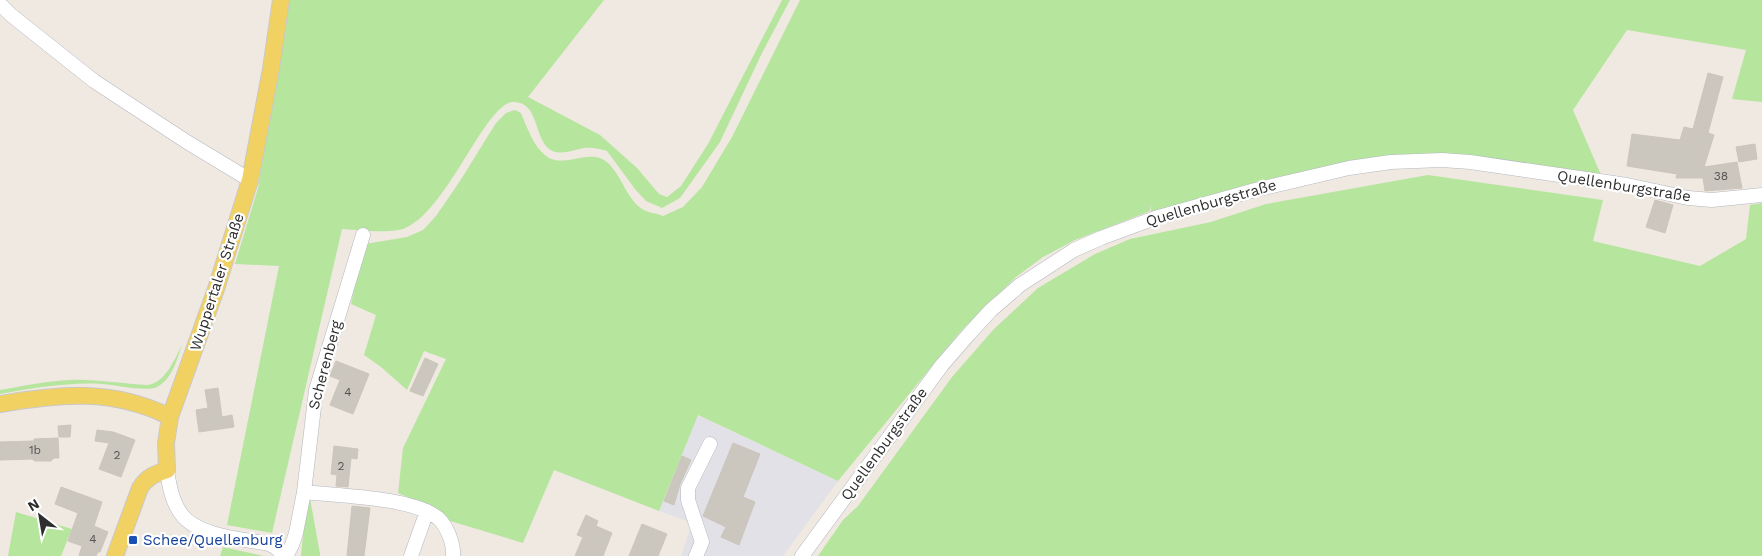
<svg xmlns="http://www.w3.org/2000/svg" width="1762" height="556" font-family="'Work Sans',sans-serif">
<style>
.industrial{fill:#e3e1e8}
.green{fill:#b6e59e}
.building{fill:#cbc7bf;stroke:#cbc5ba}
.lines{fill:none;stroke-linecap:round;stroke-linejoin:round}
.minor-casing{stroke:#b4b7c1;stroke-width:15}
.major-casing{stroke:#c9c9c9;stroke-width:18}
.minor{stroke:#fff;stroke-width:14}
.major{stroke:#f2d163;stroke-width:16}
.transit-dot{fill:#1a4fb4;stroke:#fff;stroke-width:2}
.labels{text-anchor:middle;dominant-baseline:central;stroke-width:4.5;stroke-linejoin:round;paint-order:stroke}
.number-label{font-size:12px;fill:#555452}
.street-label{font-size:15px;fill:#2e2e2e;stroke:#fff}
.transit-label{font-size:15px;fill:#164399;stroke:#fff;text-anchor:start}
</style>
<rect width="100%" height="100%" fill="#efe9e1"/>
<!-- industrial -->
<path class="industrial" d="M697,415L838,481L783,556H681L692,523L659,511Z"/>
<!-- green -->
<path class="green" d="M289,0H604L528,97L600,135L637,168L659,194L667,197L681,186L708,144L782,0H790L762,53L720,142L680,198L662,208L646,201L635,189L607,151C600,149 592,147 584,148C573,150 557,157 548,148C534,135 538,101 513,102C484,103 444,221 399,230C382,233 359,230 342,229L272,533L227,525L279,266L235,264L258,188Z
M800,0H1762V102L1732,99L1746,50L1627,30L1573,110L1601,175L1443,154H1401L1350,161L1268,180L1151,212V204L1150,211L1075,240L1043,257L1016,277L960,332L838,481L698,415L659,511L554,470L523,543L447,520L432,508L398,493L403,448L446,359L424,351L407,390L381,367L364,355L376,315L351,304L361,256L365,244L407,237L423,230L436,216L460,181L496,123L506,113L515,110L521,113C527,127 533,146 546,156C564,170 590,146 608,163C622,176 626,198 642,209C648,213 657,213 663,216L683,207L702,187L732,137Z
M1428,175L1603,200L1593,241L1700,266L1746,239L1750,205L1762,203V556H818L843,520L858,506L952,377L994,329L1038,288L1095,254L1130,239L1211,222L1266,204Z
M182,345C177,360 172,379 157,387C148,392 115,385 103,384C68,382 34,388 0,394V390C23,386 46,381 70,380C96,379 122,384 148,385C166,382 174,360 182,345Z
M310,498L320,554V556H301L306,503Z
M16,512L72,529L61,556H8Z
M223,547L264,556H220Z"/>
<!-- building -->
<path class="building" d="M1708,73L1723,77L1708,133L1714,135L1704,167L1737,162L1742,188L1705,191L1703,178H1676L1677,174L1627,166L1632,134L1680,140L1684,127L1693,129Z
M1755,144L1757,159L1739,162L1736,147Z
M1655,200L1673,205L1665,233L1646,227Z
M425,358L438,364L423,396L410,391Z
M336,361L369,374L353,414L330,405L340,380L330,376Z
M218,388L222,417L232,415L234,427L199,432L196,410L208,408L205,390Z
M71,425L70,437H59L58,426Z
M97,430L113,432L135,440L121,477L99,469L109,443L95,441Z
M58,438L59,458H54L51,461H35L32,459L0,460V442L34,441V439Z
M733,443L760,454L743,497L755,502L739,545L721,537L726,527L703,516Z
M334,446L358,449L357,459L351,458L348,487L336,486L337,475L331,474Z
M682,456L691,460L680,484L674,505L664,501Z
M61,487L102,502L94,526L108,532L100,552H98L96,556H79L82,546L68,541L78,513L55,504Z
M352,506L370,508L364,556H347Z
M586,515L598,521L596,526L612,533L603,556H575L583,537L577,535Z
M642,524L667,534L658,556H629Z"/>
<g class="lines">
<defs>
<path id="minor" d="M0,4L11,15L94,81L187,142L250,180
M167,470C169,485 172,503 182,515C198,536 243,539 269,544L275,547L285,556
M304,492C339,496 411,497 438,518C447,526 454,544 453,556
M286,556L292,545L296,533L304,492L316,390L363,235
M411,556L427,511
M696,556L702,542L688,500V488L710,444
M802,556L942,365L969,334L991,310L1020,285L1074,250L1101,238L1155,218L1255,190L1349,168L1391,162L1442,160L1470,162L1627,185L1688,198L1712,200L1762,195"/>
<path id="major" d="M0,404C60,394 113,388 170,417
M115,556L140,488C147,477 154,474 167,470L166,443L170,417L216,289L250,180L271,69L281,0"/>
</defs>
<!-- minor casing -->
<use href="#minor" class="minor-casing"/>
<!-- major casing -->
<use href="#major" class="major-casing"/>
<!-- minor -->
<use href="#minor" class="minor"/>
<!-- major -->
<use href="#major" class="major"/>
</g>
<!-- markers -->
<rect class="transit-dot" x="128" y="535" width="10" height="10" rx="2.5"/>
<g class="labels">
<!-- number labels -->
<g class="number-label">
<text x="1721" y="176">38</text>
<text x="348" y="392">4</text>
<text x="35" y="450">1b</text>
<text x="117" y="455">2</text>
<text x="341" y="466">2</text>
<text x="93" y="539">4</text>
</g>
<!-- street labels -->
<g class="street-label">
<text transform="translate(1624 186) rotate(9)">Quellenburgstraße</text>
<text transform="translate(1211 203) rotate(-16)">Quellenburgstraße</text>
<text transform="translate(217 282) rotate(-72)">Wuppertaler Straße</text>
<text transform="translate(325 365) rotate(-75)">Scherenberg</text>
<text transform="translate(884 444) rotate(-54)">Quellenburgstraße</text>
</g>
<!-- transit labels -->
<g class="transit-label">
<text x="143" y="540">Schee/Quellenburg</text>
</g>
</g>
<!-- north arrow -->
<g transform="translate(40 516) rotate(329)" stroke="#ffffff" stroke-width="4" paint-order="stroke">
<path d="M0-4L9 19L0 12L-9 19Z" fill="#2e2e2e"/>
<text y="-8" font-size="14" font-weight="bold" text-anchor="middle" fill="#2e2e2e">N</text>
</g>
</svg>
